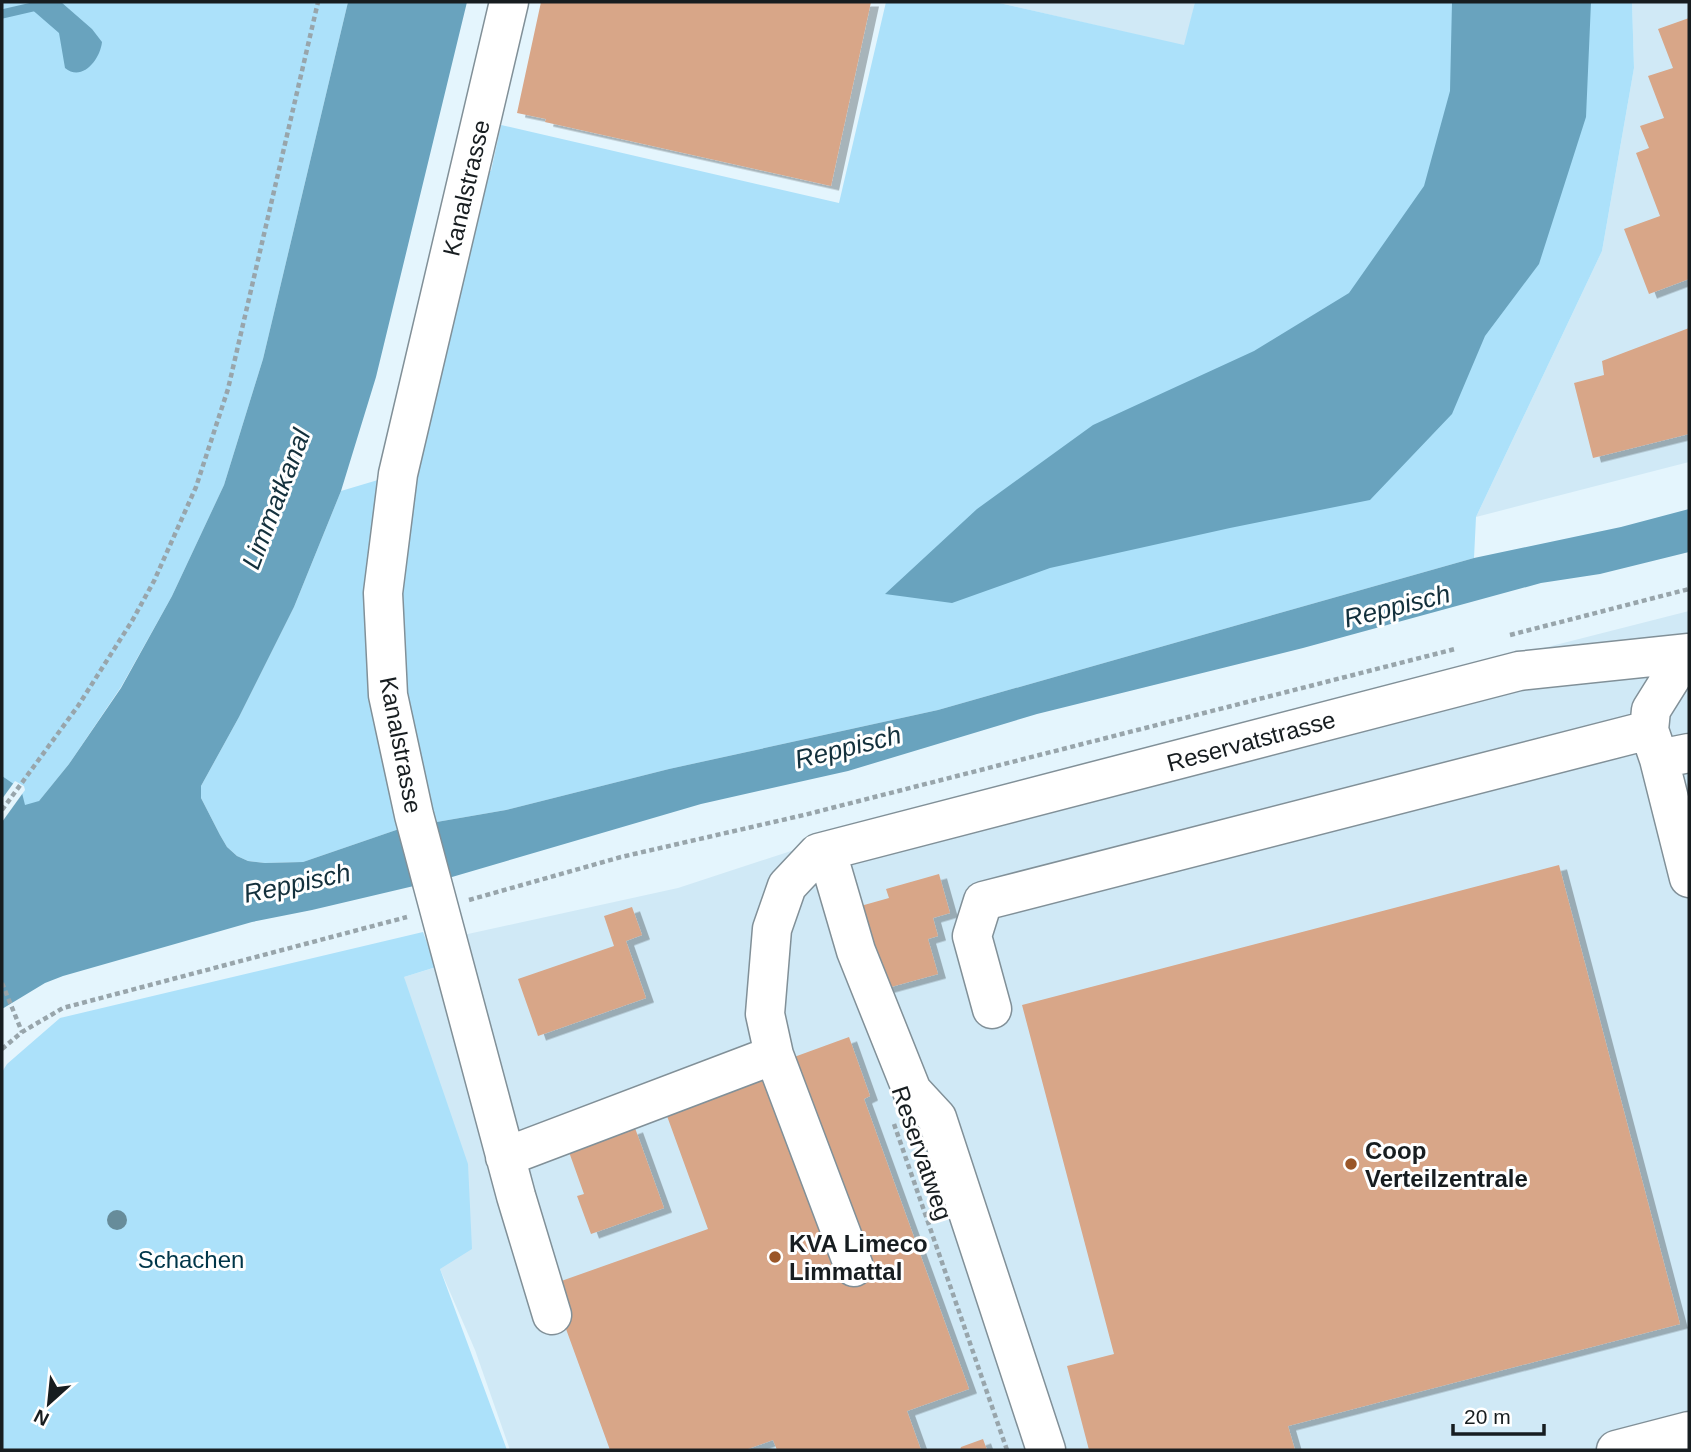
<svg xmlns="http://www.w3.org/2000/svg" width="1691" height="1452" font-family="Helvetica,sans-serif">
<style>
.built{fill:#d0e9f6}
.green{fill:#ace1fa}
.water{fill:#69a3be}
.pier{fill:#e4f5fd}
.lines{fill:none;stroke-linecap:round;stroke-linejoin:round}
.stream{stroke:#69a3be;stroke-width:9}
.building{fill:#d8a688;filter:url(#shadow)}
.minor-casing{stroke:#819098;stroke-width:41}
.path{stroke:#98a5ab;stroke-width:4.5;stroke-dasharray:5 3.5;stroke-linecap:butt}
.minor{stroke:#fff;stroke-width:38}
.tree{fill:#678c9a}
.poi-dot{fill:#9a5628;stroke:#fff;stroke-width:2.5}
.labels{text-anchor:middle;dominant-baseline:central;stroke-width:6;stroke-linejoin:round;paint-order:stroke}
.street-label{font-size:24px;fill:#171d20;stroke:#fff}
.poi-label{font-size:24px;font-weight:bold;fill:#171d20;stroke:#fff;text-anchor:start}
.park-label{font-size:24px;fill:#003649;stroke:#fff}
.water-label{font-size:26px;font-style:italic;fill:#13303c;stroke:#fff}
</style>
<defs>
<filter id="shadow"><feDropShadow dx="8" dy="4.5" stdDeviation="0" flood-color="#0004"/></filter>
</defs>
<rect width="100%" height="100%" fill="#e4f5fd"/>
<!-- built -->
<path class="built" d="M995,2H1195L1185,46Z
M1632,2H1689V462L1476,517L1602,251L1634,68Z
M1689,611V1450H510L475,1350L440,1269L404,977L443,965L436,941L678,888L947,800Z"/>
<!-- green -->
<path class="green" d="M2,2H348L263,359L224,485L172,596L121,687L69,764L2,847Z
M886,2H995L1184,45L1195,2H1632L1634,68L1602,251L1476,517L1474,558L938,710L669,769L506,810L402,828L303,862L265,863L248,861L237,856L227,847L220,835L201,798V786L239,717L294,607L341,491L398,474L472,166L491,171L501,125L839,203Z
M423,932L436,967L404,977L468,1164L472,1249L440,1269L507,1450H2V1072L7,1064L60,1018Z"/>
<!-- water -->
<path class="water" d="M61,2L92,29L102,42C100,60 82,82 65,68L59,33L29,7Z
M348,2H467L376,377L341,491L294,607L239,717L201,786V798L220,835L227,847L237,856L248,861L265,863L303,862L402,828L506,810L669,769L938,710L1474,558L1621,527L1689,509V552L1600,574L1541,583L1303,648L1037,714L848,771L701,804L452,877L312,910L252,922L63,976L45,983L2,1009V707V776L21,789L25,805L39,801L69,764L121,688L172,596L224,485L263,359Z
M1452,2H1591L1586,117L1539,264L1485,336L1452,414L1370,500L1230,528L1050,568L952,603L885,594L977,509L1093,425L1254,351L1349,293L1424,186L1450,91Z"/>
<!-- pier -->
<path class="pier" d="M15,781L24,786L25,790L2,822V799Z"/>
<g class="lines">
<!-- stream -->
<path class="stream" d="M2,14L54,2"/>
</g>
<!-- building -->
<path class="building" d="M541,2H871L831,186L545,122L546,119L517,113Z
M1689,18V279L1649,294L1624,229L1660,216L1636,153L1649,148L1640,126L1664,118L1648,76L1673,68L1658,29Z
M1689,328V434L1593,458L1574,383L1604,375L1602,361Z
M1559,865L1680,1324L1288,1426L1295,1450H1089L1067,1366L1114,1354L1022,1005Z
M939,874L950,913L933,918L938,936L928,939L938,974L880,990L857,907L889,898L886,889Z
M632,907L642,935L626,941L646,998L538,1036L518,979L614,946L604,916Z
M849,1037L870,1096L864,1099L969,1389L907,1411L921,1450H777L773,1440L745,1450H610L550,1285L708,1229L663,1105Z
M635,1128L664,1208L591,1234L577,1196L584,1194L569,1152Z
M983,1439L987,1450H960L961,1447Z"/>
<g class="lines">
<defs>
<path id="minor" d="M509,2L398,474L383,593L388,695L414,815L516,1196L552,1315
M1686,654L1651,710L1649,730L1659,759L1689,753
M1659,759L1689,878
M827,852L856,951L912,1091L937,1118L1046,1450
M992,1009L972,936L983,901L1649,730
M505,1157L774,1055
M854,1267L774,1055L765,1014L772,929L787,886L818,853L1519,671L1689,653
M1616,1450L1689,1431"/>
</defs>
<!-- minor casing -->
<use href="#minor" class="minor-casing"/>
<!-- path -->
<path class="path" d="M1510,635L1689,589
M2,810L78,706L132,621L154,581L196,487L228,389L318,2
M469,900L621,857L804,815L1455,649
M2,983L22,1032
M2,1049L22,1032L63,1008L407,917
M894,1124L1007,1450"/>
<!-- minor -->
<use href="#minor" class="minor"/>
</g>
<!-- trees -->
<circle class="tree" cx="117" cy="1220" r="10"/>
<!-- markers -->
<g class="poi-dot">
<circle cx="1351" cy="1164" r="7"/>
<circle cx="775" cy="1257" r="7"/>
</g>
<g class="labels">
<!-- street labels -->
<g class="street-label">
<text transform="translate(466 188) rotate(-77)">Kanalstrasse</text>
<text transform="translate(1251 741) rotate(-15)">Reservatstrasse</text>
<text transform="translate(401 745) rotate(79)">Kanalstrasse</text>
<text transform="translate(922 1153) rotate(71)">Reservatweg</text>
</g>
<!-- poi labels -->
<g class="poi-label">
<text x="1365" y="1150">Coop<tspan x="1365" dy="28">Verteilzentrale</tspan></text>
<text x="789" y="1243">KVA Limeco<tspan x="789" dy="28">Limmattal</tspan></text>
</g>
<!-- park labels -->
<g class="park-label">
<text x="191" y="1259">Schachen</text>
</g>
<!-- water labels -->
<g class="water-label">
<text transform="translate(276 499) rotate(-69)">Limmatkanal</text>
<text transform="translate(1397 606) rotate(-14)">Reppisch</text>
<text transform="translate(848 747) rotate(-14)">Reppisch</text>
<text transform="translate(297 883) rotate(-12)">Reppisch</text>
</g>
</g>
<!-- border -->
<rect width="1691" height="1452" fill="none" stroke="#171d20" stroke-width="7"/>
<!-- north arrow -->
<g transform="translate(49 1403) rotate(207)" stroke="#ffffff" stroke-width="5" paint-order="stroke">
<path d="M0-5L12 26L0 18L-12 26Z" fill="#171d20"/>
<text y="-10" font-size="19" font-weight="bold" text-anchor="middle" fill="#171d20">N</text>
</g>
<!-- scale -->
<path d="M1453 1424v10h91v-10" fill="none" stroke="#171d20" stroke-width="3.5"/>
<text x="1464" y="1424" font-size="21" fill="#171d20" stroke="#ffffff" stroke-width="5" paint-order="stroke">20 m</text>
</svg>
